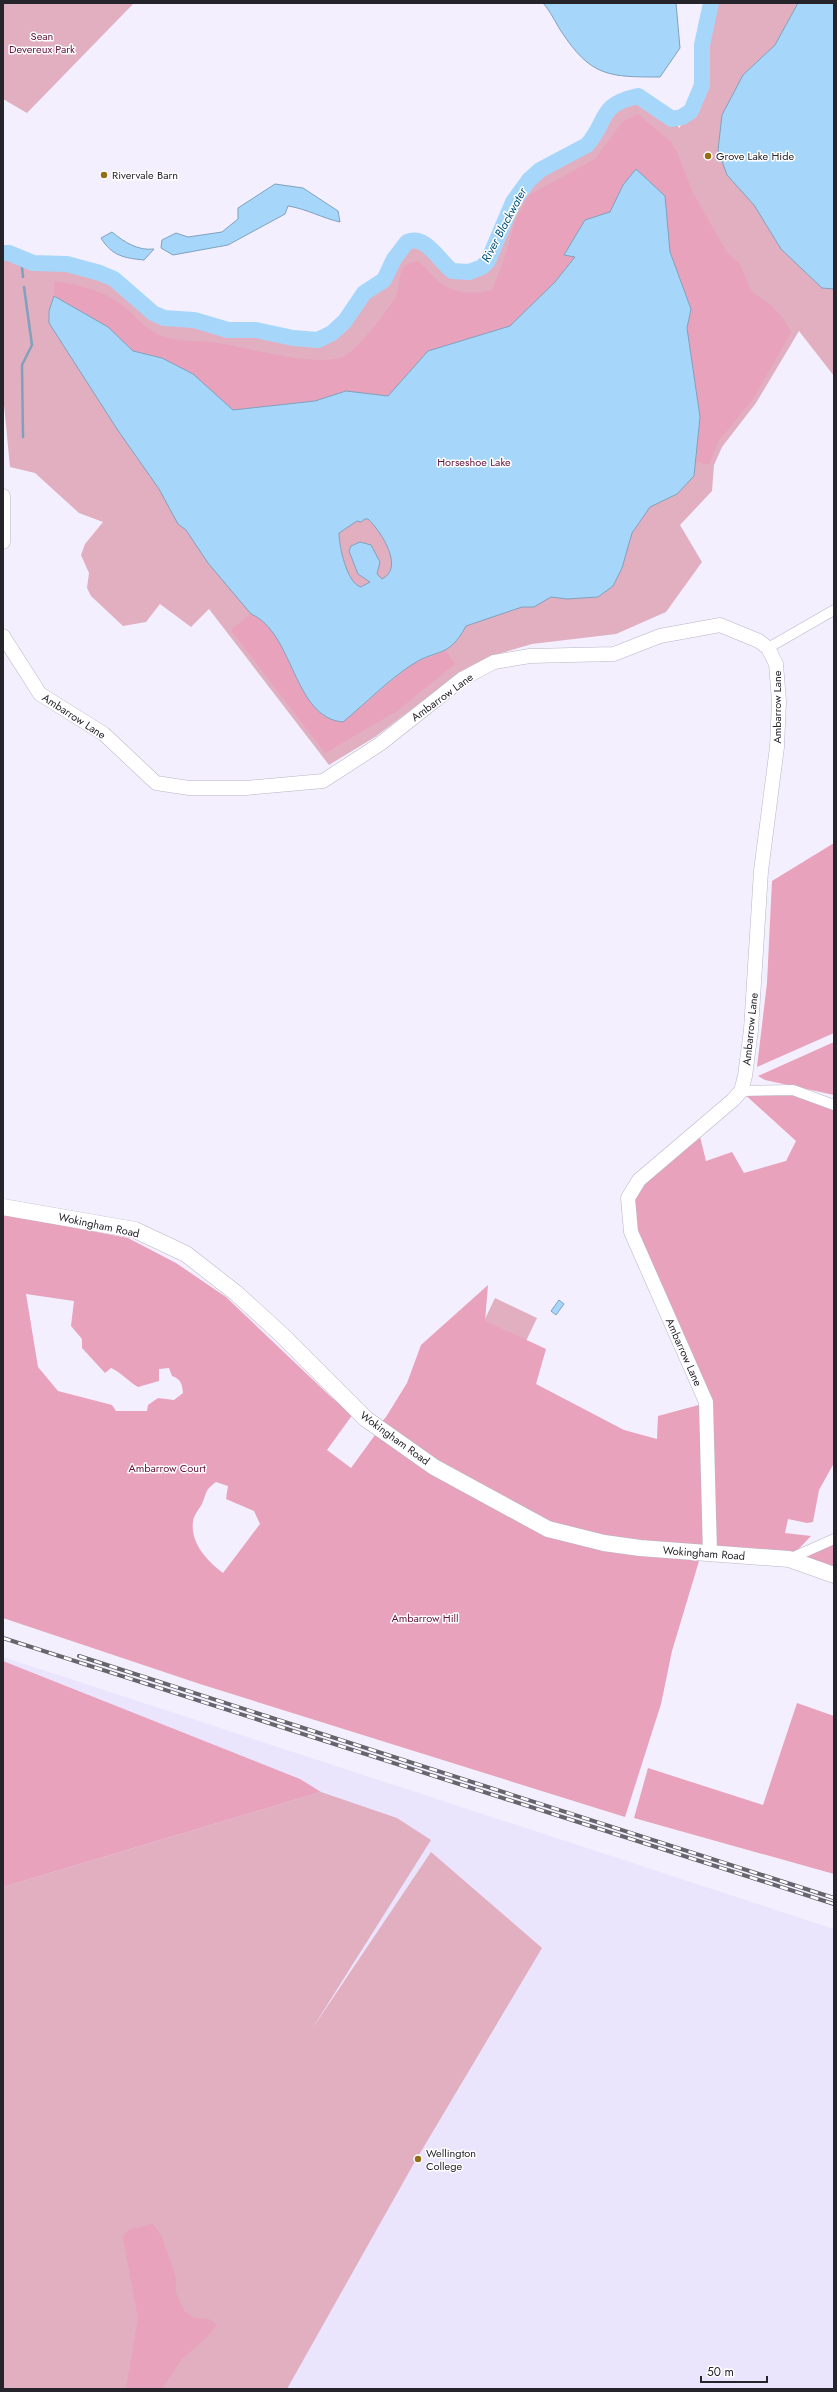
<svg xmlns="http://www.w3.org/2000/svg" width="837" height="2392" viewBox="0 0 837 2392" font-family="Jost,sans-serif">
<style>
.built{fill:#ebe4fd}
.green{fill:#e1afc0}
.forest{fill:#e8a2bb;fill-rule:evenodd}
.water{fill:#a6d7fb;stroke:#80a1bd;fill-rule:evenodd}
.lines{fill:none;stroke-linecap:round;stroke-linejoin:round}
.stream{stroke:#80a1bd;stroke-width:2.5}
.river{stroke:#a6d7fb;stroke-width:16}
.street-casing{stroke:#b9b5c6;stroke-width:11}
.secondary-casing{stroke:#b9b5c6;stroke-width:15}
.primary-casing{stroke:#b9b5c6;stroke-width:17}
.street{stroke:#fff;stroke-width:10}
.secondary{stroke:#fff;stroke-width:14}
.primary{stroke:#fff;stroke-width:16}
.rail-casing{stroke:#66646d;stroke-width:4}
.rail{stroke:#fff;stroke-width:2.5;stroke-dasharray:8;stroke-linecap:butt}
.poi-dot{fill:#946e17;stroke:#fff;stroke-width:1.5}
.labels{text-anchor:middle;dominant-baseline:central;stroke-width:3;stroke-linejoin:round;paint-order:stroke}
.park-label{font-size:11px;fill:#64123a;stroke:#fff}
.poi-label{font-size:11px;fill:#26242b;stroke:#fff;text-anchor:start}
.street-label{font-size:11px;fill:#26242b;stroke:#fff}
.water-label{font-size:12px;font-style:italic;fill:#00517a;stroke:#fff}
</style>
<rect width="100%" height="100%" fill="#f3effe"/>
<path class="built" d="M 3,1657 L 834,1929 L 834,2389 L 3,2389 Z"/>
<path class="green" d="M 3,3 L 134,3 L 27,113 L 3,99 Z
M 710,3 L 834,3 L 834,376 L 799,331 L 756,403 L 722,447 L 714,465 L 712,491 L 680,525 L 702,562 L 666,612 L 616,634 L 532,644 L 491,656 L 457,675 L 375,737 L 329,765 L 209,609 L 191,627 L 160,604 L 146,622 L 123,626 L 91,596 L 87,588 L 89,573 L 81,555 L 85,544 L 103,522 L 79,513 L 35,473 L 10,467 L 3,394 L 3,251 L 9,251 L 33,261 L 68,262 L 90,266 L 115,278 L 161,315 L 195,318 L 228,328 L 257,328 L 293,336 L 318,338 L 330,332 L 343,320 L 363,292 L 383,278 L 391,257 L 406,240 C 426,232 440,256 452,269 L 468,270 L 481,264 L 511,200 L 527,177 L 556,157 L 586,143 L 600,116 L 613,101 L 638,93 L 672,115 L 679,128 L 709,88 L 704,46 Z
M 495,1298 L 537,1318 L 526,1341 L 484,1321 Z
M 321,1792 L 397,1818 L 431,1840 L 312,2029 L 431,1852 L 542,1948 L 413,2165 L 287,2389 L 3,2389 L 3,1887 Z"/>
<path class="forest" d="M 638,114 L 671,142 L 677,152 L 693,193 L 728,254 L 739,263 L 752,292 L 770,304 L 785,321 L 791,333 L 753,399 L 718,442 L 709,465 L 695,461 L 700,417 L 687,328 L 691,309 L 670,252 L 665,196 L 623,185 L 610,212 L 585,220 L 565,254 L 575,257 L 555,282 L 510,326 L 428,351 L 388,396 L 346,391 L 315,401 L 233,410 L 193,374 L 162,358 L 133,351 L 108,327 L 54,296 L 54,281 C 79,285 102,290 122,305 C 134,314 144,328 157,334 C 177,343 196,340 217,343 C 248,347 317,369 345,356 C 355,352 393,305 397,294 C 399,286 399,277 402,270 C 404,265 412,262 417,261 C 426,266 429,273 437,280 C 452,294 472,295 492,290 L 504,260 L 515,221 L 529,195 L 595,159 L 623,121 Z
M 251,614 L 262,618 L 273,631 L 343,722 L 413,664 L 446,651 L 455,664 L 397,711 L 325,753 L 231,630 Z
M 834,843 L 834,1033 L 757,1067 L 767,983 L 772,881 Z
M 834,1042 L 834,1095 L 765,1080 L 758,1076 Z
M 793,1090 L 834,1105 L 834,1463 L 819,1490 L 813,1522 L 807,1523 L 788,1519 L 785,1533 L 811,1536 L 790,1558 L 834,1539 L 834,1575 L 789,1559 L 548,1529 L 377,1427 L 386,1417 L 407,1383 L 421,1345 L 488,1285 L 485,1321 L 546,1349 L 536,1384 L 624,1430 L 657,1439 L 658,1416 L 706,1403 L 631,1232 L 628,1198 L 698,1129 L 706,1161 L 732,1152 L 744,1173 L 786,1161 L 796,1141 L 741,1091 Z
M 3,1214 L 128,1238 L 176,1263 L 226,1297 L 331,1397 L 353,1414 L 327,1450 L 351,1468 L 375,1435 L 602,1551 L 699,1561 L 672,1651 L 661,1704 L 625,1817 L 200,1684 L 3,1618 ZM 26,1294 L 74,1301 L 71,1326 L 82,1339 L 82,1348 L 105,1373 L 111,1368 C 122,1373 128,1381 138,1387 L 159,1381 L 159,1369 L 169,1368 L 172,1376 C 181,1379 182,1384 183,1393 L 174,1400 L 158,1398 L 148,1405 L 147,1411 L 116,1411 L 112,1405 L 58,1391 L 38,1367 ZM 216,1482 L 228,1486 L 226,1499 L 254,1511 L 260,1524 L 223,1573 C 207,1561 190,1543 193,1521 C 194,1515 199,1509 202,1504 C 207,1492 205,1490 216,1482 Z
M 3,1661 L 300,1779 L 321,1792 L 3,1887 Z
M 797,1703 L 834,1716 L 834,1874 L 634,1818 L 648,1768 L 763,1805 Z
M 153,2224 L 162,2237 L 176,2277 L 176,2293 L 185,2312 L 195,2318 L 209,2319 L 217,2325 L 207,2337 L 181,2360 L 162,2389 L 126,2389 L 138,2318 L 123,2237 L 128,2230 Z"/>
<path class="water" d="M 543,3 L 676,3 L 680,48 L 660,77 C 609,77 591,77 561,31 C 555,22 551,12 543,3 Z
M 798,3 L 834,3 L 834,289 L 822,288 L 781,249 L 754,205 L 727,175 L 718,150 L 722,115 L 743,75 L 775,45 Z
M 636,169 L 665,196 L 670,252 L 691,309 L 687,328 L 700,417 L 694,476 L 677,494 L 650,507 L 632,533 L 622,568 L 613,586 L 598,597 L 567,599 L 551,597 L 534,607 L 522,607 L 466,626 C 448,659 438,648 413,664 C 388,680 366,703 343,722 C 293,718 294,632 251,614 L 208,563 L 186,530 L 178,524 L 159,489 L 117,429 L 49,323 L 49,311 L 54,296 L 108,327 L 133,351 L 162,358 L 193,374 L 233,410 L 315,401 L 346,391 L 388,396 L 428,351 L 510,326 L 555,282 L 575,257 L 564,255 L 585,220 L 610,212 L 623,185 ZM 365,519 L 368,519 C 381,531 405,568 382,579 L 377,574 L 380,562 L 371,545 L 360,542 L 351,546 L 349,551 L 358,574 L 370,582 L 361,587 C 347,584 339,546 339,533 L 357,521 L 361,522 Z
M 275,184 L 303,188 L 338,211 L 340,222 C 322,218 307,209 288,206 L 285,214 L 228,245 L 173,255 L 161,248 L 162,240 L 176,233 L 188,237 L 222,232 L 238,219 L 238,208 Z
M 112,232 C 124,242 138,251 154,249 L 144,260 C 124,258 112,256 101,238 Z
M 559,1300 L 564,1304 L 556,1315 L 551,1311 Z"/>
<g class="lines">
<path class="stream" d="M 21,258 L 23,277
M 23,437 L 22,365 L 32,345 L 24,287"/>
<path class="river" d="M 3,253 L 9,253 L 33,263 L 67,264 L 100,273 L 114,279 L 153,313 L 164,318 L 194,320 L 228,330 L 256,330 L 293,338 L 318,340 L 332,333 L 345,321 L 364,293 L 384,280 L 394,259 L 407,242 C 426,234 439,261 452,271 L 469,272 L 482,267 L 488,261 L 513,202 L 529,180 L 540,170 L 587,145 C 609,120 597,105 638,96 L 672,119 L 682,117 L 691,111 L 702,85 L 702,45 L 711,3"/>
<g class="street-casing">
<path id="street" d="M 768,648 L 834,610
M 741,1091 L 793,1090 L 834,1105
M 789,1559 L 834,1539"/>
</g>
<g class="secondary-casing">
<path id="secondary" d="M 3,496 L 3,542
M 3,636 L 40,694 L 104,734 L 156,783 L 189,788 L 246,788 L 323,781 L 380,744 L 462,679 L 494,662 L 530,656 L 614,654 L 660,636 L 720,625 L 759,641 L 768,648 L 776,664 L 779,701 L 777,747 L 761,871 L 751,1030 L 745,1076 L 741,1091 L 733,1100 L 639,1180 L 628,1198 L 631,1232 L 706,1402 L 710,1553"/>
</g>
<g class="primary-casing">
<path id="primary" d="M 3,1207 L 135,1230 L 186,1254 L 236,1293 L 282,1335 L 366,1419 L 434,1467 L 548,1529 L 604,1543 L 640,1548 L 789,1559 L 834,1575"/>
</g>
<use href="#street" class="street"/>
<use href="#secondary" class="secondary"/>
<use href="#primary" class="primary"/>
<g class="rail-casing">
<path id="rail" d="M 3,1638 L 834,1904
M 79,1656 L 834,1898"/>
</g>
<use href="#rail" class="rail"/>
</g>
<g class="poi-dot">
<circle cx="708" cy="156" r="4"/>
<circle cx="104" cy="175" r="4"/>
<circle cx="418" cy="2159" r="4"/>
</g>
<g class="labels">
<g class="park-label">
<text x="42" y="36">Sean<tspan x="42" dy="13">Devereux Park</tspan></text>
<text x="474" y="462">Horseshoe Lake</text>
<text x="167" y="1468">Ambarrow Court</text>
<text x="425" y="1618">Ambarrow Hill</text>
</g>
<g class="poi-label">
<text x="716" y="156">Grove Lake Hide</text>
<text x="112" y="175">Rivervale Barn</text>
<text x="426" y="2153">Wellington<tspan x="426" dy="13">College</tspan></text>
</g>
<g class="street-label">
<text transform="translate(442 697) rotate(-36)">Ambarrow Lane</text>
<text transform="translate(777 707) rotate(-90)">Ambarrow Lane</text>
<text transform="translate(74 716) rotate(33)">Ambarrow Lane</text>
<text transform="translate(750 1029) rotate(-84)">Ambarrow Lane</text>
<text transform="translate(99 1225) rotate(12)">Wokingham Road</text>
<text transform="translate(684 1352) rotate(66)">Ambarrow Lane</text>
<text transform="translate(395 1438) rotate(36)">Wokingham Road</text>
<text transform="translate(704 1553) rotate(4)">Wokingham Road</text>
</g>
<g class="water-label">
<text transform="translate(504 225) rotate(-62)">River Blackwater</text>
</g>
</g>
<rect width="837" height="2392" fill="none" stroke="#26242b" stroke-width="8"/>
<path d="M701 2376v6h66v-6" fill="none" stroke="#26242b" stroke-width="2"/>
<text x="707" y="2376" font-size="12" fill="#26242b" stroke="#ffffff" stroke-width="3" paint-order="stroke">50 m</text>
</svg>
